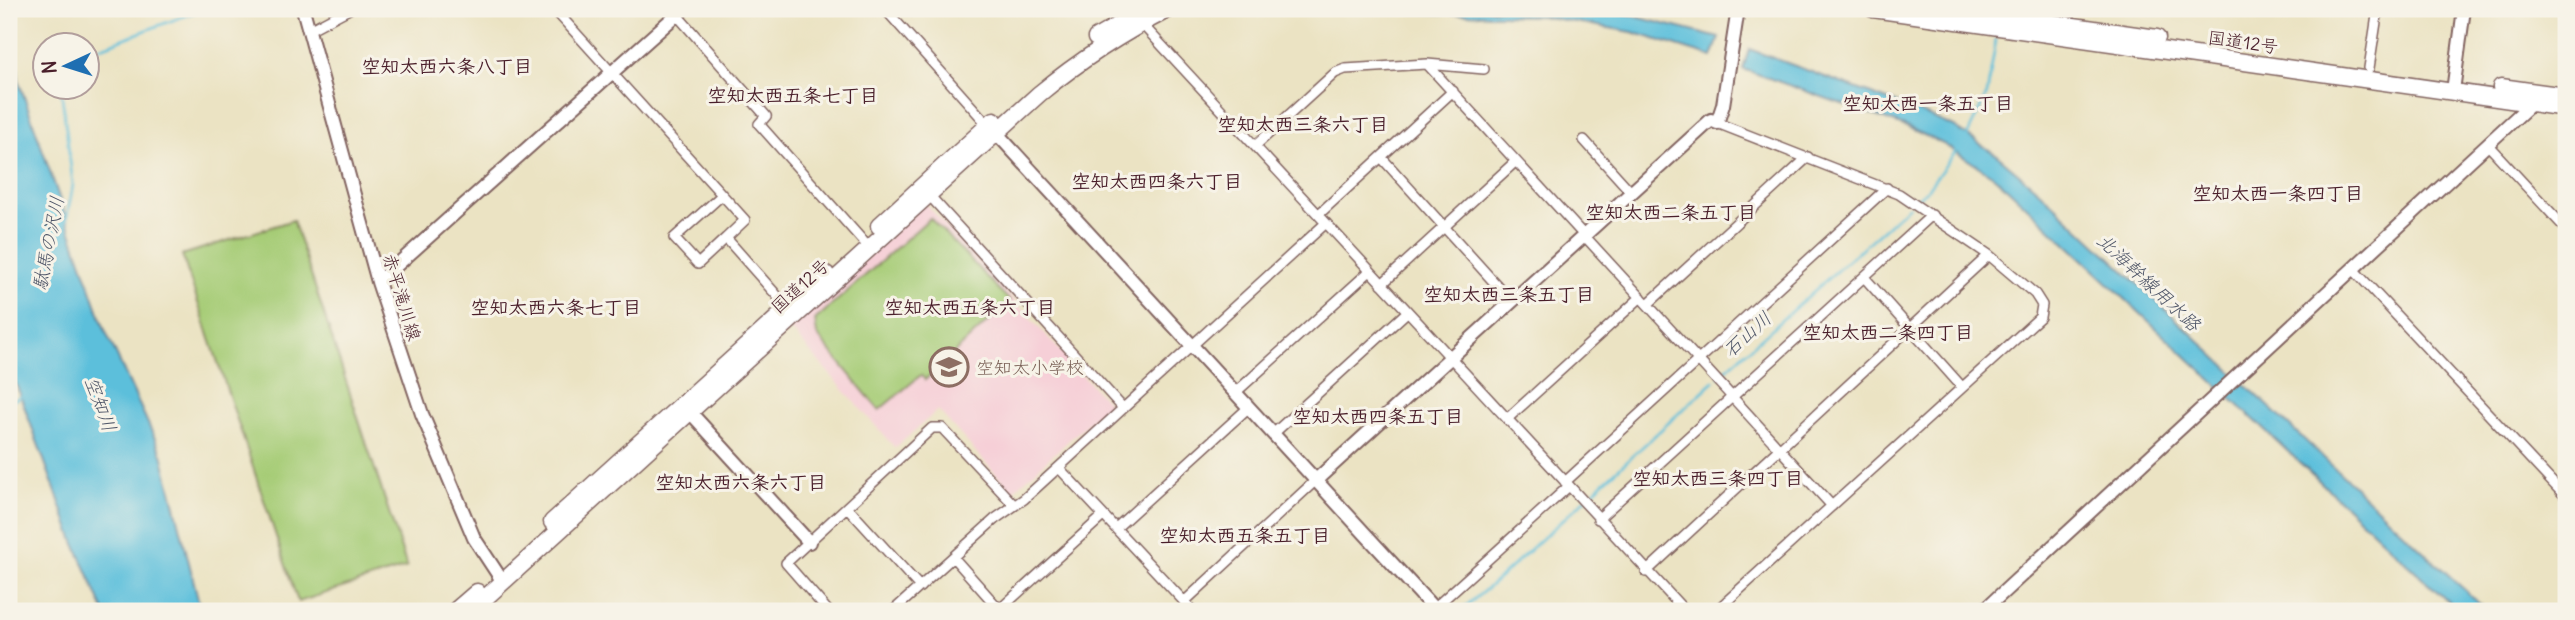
<svg xmlns="http://www.w3.org/2000/svg" width="2575" height="620" viewBox="0 0 2575 620" font-family="Delius,'Klee One',sans-serif">
<style>
.built{fill:#f6cfd7}
.green{fill:#a6cc76;stroke:#787650;stroke-width:2}
.water{fill:#5cbfdb;stroke:#536f83;stroke-width:2}
.lines{fill:none;stroke-linecap:round;stroke-linejoin:round}
.stream{stroke:#5cbfdb;stroke-width:2.5}
.street-casing{stroke:#826460;stroke-width:12}
.secondary-casing{stroke:#826460;stroke-width:16}
.highway-casing{stroke:#826460;stroke-width:19}
.street{stroke:#fff;stroke-width:9}
.secondary{stroke:#fff;stroke-width:12}
.highway{stroke:#fff;stroke-width:16}
.labels{text-anchor:middle;dominant-baseline:central;stroke-width:6;stroke-linejoin:round;paint-order:stroke}
.street-label{font-size:18px;fill:#4a1f2b;stroke:#f7f3e8}
.education-label{font-size:18px;fill:#785e54;stroke:#f7f3e8;text-anchor:start}
.neighbourhood-label{font-size:19px;font-weight:bold;fill:#4a1f2b;stroke:#f7f3e8}
.water-label{font-size:19px;font-style:italic;fill:#505769;stroke:#f7f3e8}
</style>
<rect width="100%" height="100%" fill="#f7f3e8"/>
<filter id="ink" filterUnits="userSpaceOnUse"><feTurbulence type="fractalNoise" baseFrequency=".0143" numOctaves="2"/><feDisplacementMap in="SourceGraphic" scale="14" xChannelSelector="R" yChannelSelector="G"/><feConvolveMatrix kernelMatrix="1 2 1 2 8 2 1 2 1" color-interpolation-filters="sRGB"/></filter>
<filter id="wash" filterUnits="userSpaceOnUse"><feTurbulence type="fractalNoise" baseFrequency=".00686" numOctaves="4" result="noise"/><feDisplacementMap in="SourceGraphic" scale="28" xChannelSelector="R" yChannelSelector="G"/><feGaussianBlur stdDeviation="1.57" result="paint"/><feColorMatrix in="noise" values="0 0 0 0 0 0 0 0 0 0 0 0 0 0 0 0 0 1.4 0 .05"/><feComposite in="paint" operator="in"/></filter>
<g filter="url(#wash)">
<rect width="100%" height="100%" fill="#ebe3c3"/>
<path class="built" d="M 925,203 L 1109,404 L 1012,492 L 938,410 L 895,448 L 790,329 Z"/>
<path class="green" d="M 930,218 L 1010,301 L 925,380 L 921,375 L 879,410 L 817,335 L 815,320 Z
M 293,220 L 407,567 L 298,602 L 182,255 Z"/>
<path class="water" d="M 9,9 L 19,82 L 105,330 L 162,454 L 201,611 L 104,611 L 75,544 L 9,365 Z
M 1266,9 L 1605,9 L 1719,38 L 1712,57 L 1632,32 L 1541,16 Z
M 1749,49 L 1917,111 L 1954,127 L 1994,153 L 2038,190 L 2487,611 L 2458,611 L 1995,177 L 1943,144 L 1907,127 L 1743,69 Z"/>
<g class="lines">
<path class="stream" d="M 88,52 L 203,9
M 61,88 L 73,185 L 66,222
M 1967,136 L 1987,94 L 1996,40
M 1914,201 L 1925,192 L 1957,150
M 1719,376 L 1909,206
M 9,402 L 22,396
M 1460,611 L 1496,581 L 1714,381"/>
</g>
</g>
<g filter="url(#ink)">
<g class="lines">
<g class="street-casing">
<path id="street" d="M 554,9 L 745,220 L 726,238 L 788,308
M 885,9 L 988,125
M 677,15 L 766,116 L 759,124 L 863,241
M 562,18 L 572,9
M 1141,23 L 1685,611
M 309,30 L 349,9
M 1427,64 L 1832,506
M 2369,68 L 2378,9
M 1584,140 L 1631,192
M 2488,145 L 2566,229
M 1255,146 L 1335,73 L 1345,69 L 1427,64 L 1484,69
M 1381,157 L 1512,302
M 722,195 L 674,238 L 698,264 L 726,238
M 929,195 L 1123,408
M 1319,214 L 1453,91
M 2353,269 L 2566,497
M 1864,277 L 1962,387
M 1382,284 L 1516,161
M 1648,304 L 1808,157
M 1235,393 L 1370,271
M 1507,419 L 1641,297
M 1273,434 L 1407,312
M 1059,468 L 1193,611
M 1565,482 L 1887,188
M 847,507 L 920,587
M 1598,519 L 1932,215
M 1116,528 L 1248,408
M 953,557 L 1000,610
M 1646,572 L 1989,255
M 1184,602 L 1315,481
M 828,611 L 786,563 L 932,428 L 942,428 L 1014,505
M 893,611 L 995,519 L 1024,499 L 1326,223
M 998,611 L 1103,516
M 1431,611 L 1569,486
M 1716,611 L 2040,317 L 2042,305 L 2035,294 L 1989,255 L 1899,194 L 1717,123"/>
</g>
<g class="secondary-casing">
<path id="secondary" d="M 303,9 L 378,282 L 422,414 L 474,538 L 503,582
M 2453,91 L 2464,9
M 991,127 L 1436,611
M 378,282 L 683,9
M 690,412 L 809,542
M 1315,481 L 1711,120 L 1717,123 L 1723,105 L 1738,9
M 1983,611 L 2532,103"/>
</g>
<g class="highway-casing">
<path id="highway" d="M 1873,9 L 2566,108
M 1955,9 L 2157,38
M 1096,38 L 1146,9
M 2501,87 L 2566,96
M 879,226 L 994,120
M 552,522 L 826,274
M 455,611 L 477,592
M 471,611 L 1039,94 C 1079,61 1122,33 1169,9"/>
</g>
<use href="#street" class="street"/>
<use href="#secondary" class="secondary"/>
<use href="#highway" class="highway"/>
</g>
</g>
<defs>
<g id="school-ring" transform="scale(2.0125)"><circle r="9.5" fill="#f7f3e8" stroke="#8d6e63" stroke-width="1.5"/><path d="M0-5L7-2L0 1L-7-2ZM-4 1L0 2.5L4 1V4Q0 6-4 4Z" fill="#8d6e63"/></g>
</defs>
<g fill-rule="evenodd">
<use href="#school-ring" x="949" y="367"/>
</g>
<g class="labels">
<g class="street-label">
<text transform="translate(2243 42) rotate(8)">国道12号</text>
<text transform="translate(800 286) rotate(-42)">国道12号</text>
<text transform="translate(402 297) rotate(73)">赤平滝川線</text>
</g>
<g class="education-label">
<text x="976" y="367">空知太小学校</text>
</g>
<g class="neighbourhood-label">
<text x="447" y="66">空知太西六条八丁目</text>
<text x="793" y="95">空知太西五条七丁目</text>
<text x="1928" y="103">空知太西一条五丁目</text>
<text x="1303" y="124">空知太西三条六丁目</text>
<text x="1157" y="181">空知太西四条六丁目</text>
<text x="2278" y="193">空知太西一条四丁目</text>
<text x="1671" y="212">空知太西二条五丁目</text>
<text x="1509" y="294">空知太西三条五丁目</text>
<text x="556" y="307">空知太西六条七丁目</text>
<text x="970" y="307">空知太西五条六丁目</text>
<text x="1888" y="332">空知太西二条四丁目</text>
<text x="1378" y="416">空知太西四条五丁目</text>
<text x="1718" y="478">空知太西三条四丁目</text>
<text x="741" y="482">空知太西六条六丁目</text>
<text x="1245" y="535">空知太西五条五丁目</text>
</g>
<g class="water-label">
<text transform="translate(48 243) rotate(-79)">駄馬の沢川</text>
<text transform="translate(2149 282) rotate(43)">北海幹線用水路</text>
<text transform="translate(1747 334) rotate(-42)">石山川</text>
<text transform="translate(101 404) rotate(70)">空知川</text>
</g>
</g>
<rect width="2575" height="620" fill="none" stroke="#f7f3e8" stroke-width="35"/>
<g transform="translate(66 66) rotate(266)"><circle r="33" fill="#f7f3e8" stroke="#b29e9c" stroke-width="2"/>
<path d="M0-5L12 26L0 18L-12 26Z" fill="#1f6fb2"/>
<text y="-10" font-size="19" font-weight="bold" text-anchor="middle" fill="#4a1f2b">N</text>
</g>
</svg>
